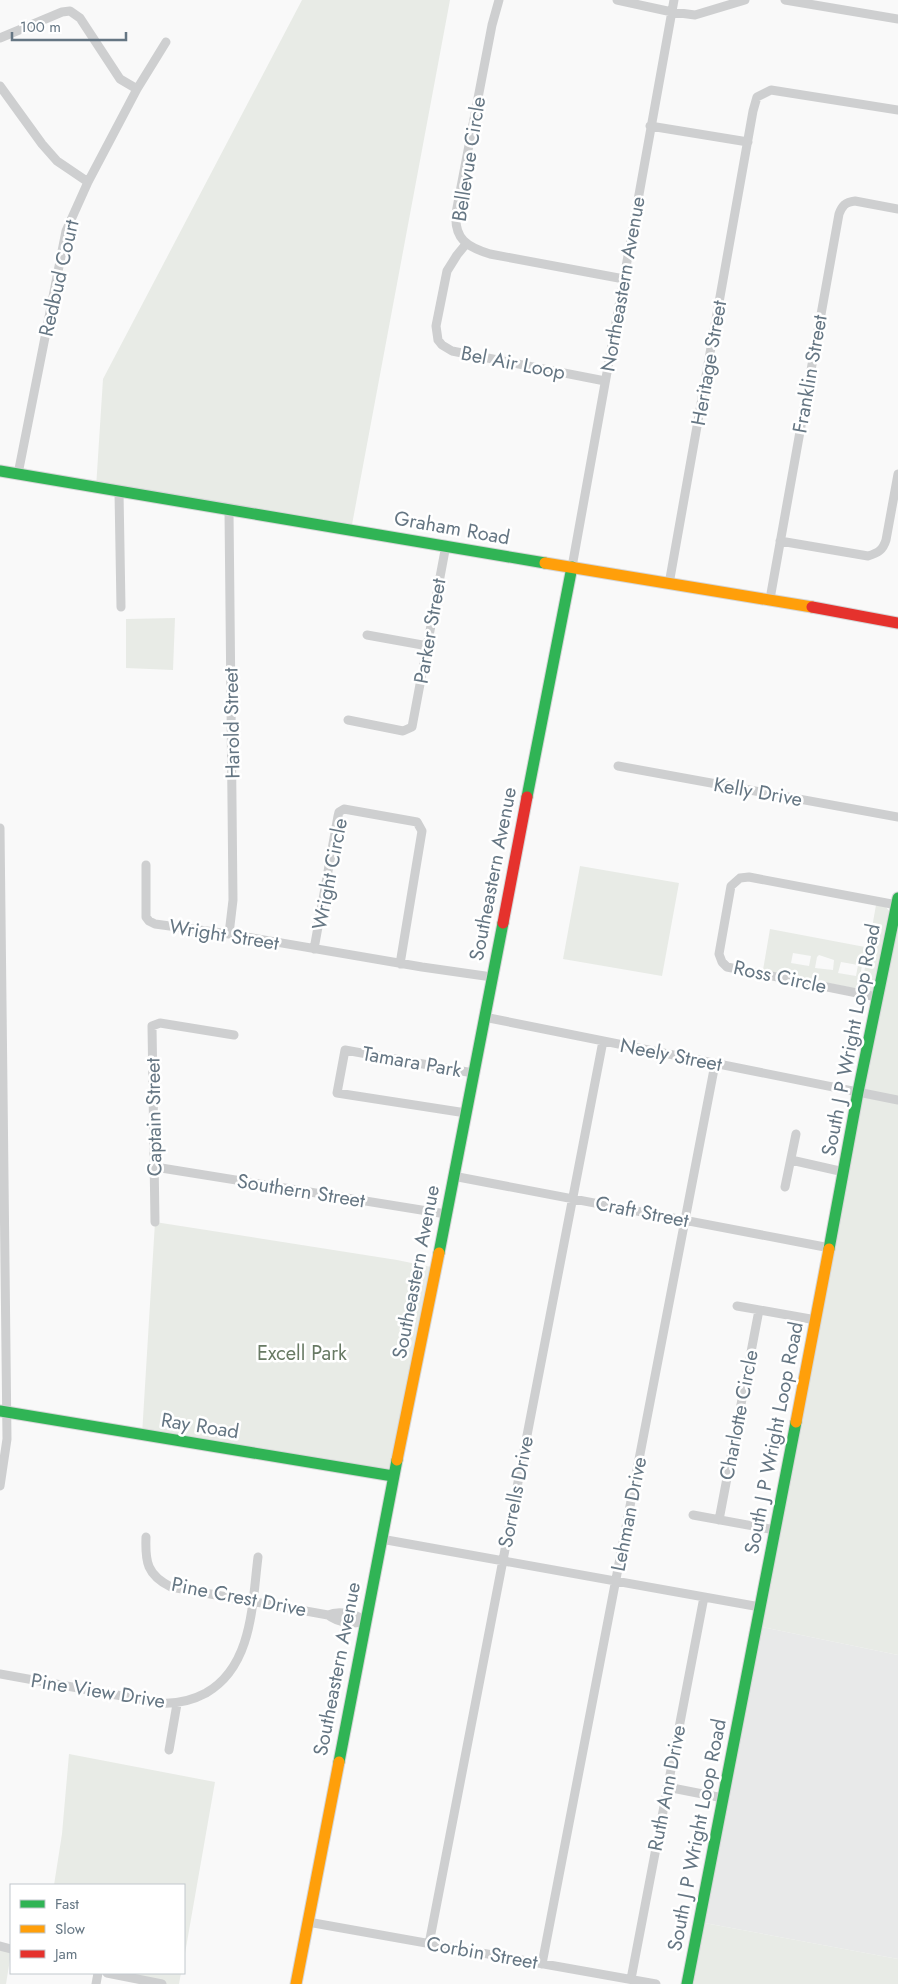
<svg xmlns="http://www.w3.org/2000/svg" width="898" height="1984" viewBox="0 0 898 1984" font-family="Jost,sans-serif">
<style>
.built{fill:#e8e9e9}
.green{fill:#e8ebe6;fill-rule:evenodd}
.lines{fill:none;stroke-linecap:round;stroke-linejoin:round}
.fast-casing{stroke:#d5d6d7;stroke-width:13}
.slow-casing{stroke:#d5d6d7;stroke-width:13}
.jam-casing{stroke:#d5d6d7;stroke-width:13}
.street{stroke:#cecfd0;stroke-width:9}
.fast{stroke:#30b455;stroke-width:11}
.slow{stroke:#ff9f0a;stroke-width:11}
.jam{stroke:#e5322d;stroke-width:11}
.labels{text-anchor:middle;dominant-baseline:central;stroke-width:5;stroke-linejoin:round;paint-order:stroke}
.street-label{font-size:20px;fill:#657683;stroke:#fff}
.park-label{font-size:20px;fill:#687a64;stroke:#fff}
</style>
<rect width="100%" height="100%" fill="#f9f9f9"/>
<path class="built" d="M 757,1626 L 898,1655 L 898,1959 L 699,1922 Z"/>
<path class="green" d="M 302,0 L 450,0 L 351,530 L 96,488 L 103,379 Z
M 175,618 L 173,670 L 126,668 L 126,619 Z
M 580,866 L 679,883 L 662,976 L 563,959 Z
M 898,898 L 898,1655 L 757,1626 Z
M 876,905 L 886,907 L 889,911 L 873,990 L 871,992 L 861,990 Z
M 770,929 L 865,947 L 858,989 L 763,970 ZM 793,953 L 811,956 L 809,966 L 791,963 ZM 819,955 L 834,960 L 833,970 L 815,968 L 817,957 ZM 841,962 L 858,965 L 856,976 L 838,973 Z
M 155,1222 L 397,1260 L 436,1268 L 393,1476 L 142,1435 Z
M 69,1754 L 215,1782 L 184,1959 L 184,1885 L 54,1885 L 62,1834 Z
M 699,1922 L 898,1959 L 898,1984 L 687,1984 Z
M 0,1947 L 11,1953 L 6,1984 L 0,1984 Z
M 109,1973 L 181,1973 L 179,1984 L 162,1984 Z"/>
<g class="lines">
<g class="fast-casing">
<path id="fast" d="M 0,471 L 545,563
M 527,797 L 572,567
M 829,1249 L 858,1092 L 898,898
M 439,1253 L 503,923
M 0,1411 L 393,1476
M 339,1762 L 397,1460
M 687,1984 L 796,1422"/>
</g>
<g class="slow-casing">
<path id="slow" d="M 545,563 L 812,607
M 796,1422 L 829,1249
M 397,1460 L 439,1253
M 296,1984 L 339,1762"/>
</g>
<g class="jam-casing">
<path id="jam" d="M 812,607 L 898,623
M 503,923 L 527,797"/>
</g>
<path class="street" d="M 499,0 L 492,25 L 456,213 C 454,239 467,247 490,254 L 624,279
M 617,0 L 672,12 L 695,15 L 745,0
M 785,0 L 898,19
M 0,38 L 62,12 L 70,11 L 80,18 L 120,79 L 137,89
M 0,86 L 42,144 L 57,161 L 88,182
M 650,126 L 748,142
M 466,244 L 457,255 L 447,271 L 436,326 L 438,340 L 442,345 L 452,351 L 605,381
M 18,474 L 66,231 L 88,182 L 137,89 L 166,42
M 119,492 L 121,607
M 229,511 L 233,900 L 229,934
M 780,541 L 868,556 C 878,553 883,550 886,540 L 898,474
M 572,567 L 674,0
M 669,584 L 753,111 L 757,97 L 771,90 L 898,110
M 770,599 L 839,214 C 842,206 845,202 855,201 L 898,209
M 367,635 L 428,646
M 348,720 L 403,731 L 412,727 L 446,545
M 618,766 L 898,817
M 0,828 L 7,1439 L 0,1486
M 146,865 L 146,917 L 149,921 L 155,924 L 229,934 L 422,967 L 492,977
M 314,949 L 338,816 L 339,812 L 344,809 L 417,822 L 422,831 L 400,964
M 877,997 L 727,967 L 722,962 L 719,954 L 731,886 L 740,878 L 749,877 L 897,905
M 484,1017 L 898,1100
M 466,1113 L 337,1093 L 345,1050 L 473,1073
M 791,1160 L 844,1172
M 155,1167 L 446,1214
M 453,1176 L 830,1248
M 785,1187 L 796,1134
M 155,1222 L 152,1026 L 160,1023 L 234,1035
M 737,1306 L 816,1320
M 693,1515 L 775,1530
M 719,1520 L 759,1310
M 146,1537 C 145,1562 147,1575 171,1587 L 328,1615 C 339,1610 355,1614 365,1620
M 381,1539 L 760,1607
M 328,1615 C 337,1622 355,1626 365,1620
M 0,1674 L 161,1703 C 178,1704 191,1701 206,1693 C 253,1666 252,1604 258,1557
M 169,1750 L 177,1704
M 667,1787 L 723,1798
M 308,1922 L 656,1984
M 429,1944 L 603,1041
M 0,1946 L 11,1949
M 542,1964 L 715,1064
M 107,1973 L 162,1984
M 631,1979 L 704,1597
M 96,1984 L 98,1973"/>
<use href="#fast" class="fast"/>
<use href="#slow" class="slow"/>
<use href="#jam" class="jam"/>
</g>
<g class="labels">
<g class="street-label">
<text transform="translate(469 159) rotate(-81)">Bellevue Circle</text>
<text transform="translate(59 278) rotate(-77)">Redbud Court</text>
<text transform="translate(623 284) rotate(-80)">Northeastern Avenue</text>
<text transform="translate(513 363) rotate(11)">Bel Air Loop</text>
<text transform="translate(709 363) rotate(-80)">Heritage Street</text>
<text transform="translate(810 374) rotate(-80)">Franklin Street</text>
<text transform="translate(452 528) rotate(10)">Graham Road</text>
<text transform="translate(430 631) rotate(-80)">Parker Street</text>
<text transform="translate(232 723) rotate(-91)">Harold Street</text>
<text transform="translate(758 792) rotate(10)">Kelly Drive</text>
<text transform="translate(330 874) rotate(-79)">Wright Circle</text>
<text transform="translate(493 874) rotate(-79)">Southeastern Avenue</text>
<text transform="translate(224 935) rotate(9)">Wright Street</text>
<text transform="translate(780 977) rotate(12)">Ross Circle</text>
<text transform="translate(851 1040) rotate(-79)">South J P Wright Loop Road</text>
<text transform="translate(671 1055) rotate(11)">Neely Street</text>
<text transform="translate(412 1062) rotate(10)">Tamara Park</text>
<text transform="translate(154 1117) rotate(-91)">Captain Street</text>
<text transform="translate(301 1191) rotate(9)">Southern Street</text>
<text transform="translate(642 1212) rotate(11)">Craft Street</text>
<text transform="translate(416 1272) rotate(-79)">Southeastern Avenue</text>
<text transform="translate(739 1415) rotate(-79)">Charlotte Circle</text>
<text transform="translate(200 1426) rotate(9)">Ray Road</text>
<text transform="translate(774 1438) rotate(-79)">South J P Wright Loop Road</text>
<text transform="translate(516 1492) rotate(-79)">Sorrells Drive</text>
<text transform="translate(629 1514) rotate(-79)">Lehman Drive</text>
<text transform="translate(239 1597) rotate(11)">Pine Crest Drive</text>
<text transform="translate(337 1669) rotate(-79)">Southeastern Avenue</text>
<text transform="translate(98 1691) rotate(9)">Pine View Drive</text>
<text transform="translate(667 1788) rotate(-79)">Ruth Ann Drive</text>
<text transform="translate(697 1835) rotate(-79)">South J P Wright Loop Road</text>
<text transform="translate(482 1953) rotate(10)">Corbin Street</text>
</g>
<g class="park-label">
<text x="302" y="1353">Excell Park</text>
</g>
</g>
<rect x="10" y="1884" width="175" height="90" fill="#ffffff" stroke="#c1c8cd"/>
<rect x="20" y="1900" width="25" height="8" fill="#30b455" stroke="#c1c8cd"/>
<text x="55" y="1909" font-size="15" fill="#657683">Fast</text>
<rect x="20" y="1925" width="25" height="8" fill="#ff9f0a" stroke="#c1c8cd"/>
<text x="55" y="1934" font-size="15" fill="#657683">Slow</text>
<rect x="20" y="1950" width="25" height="8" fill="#e5322d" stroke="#c1c8cd"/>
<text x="55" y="1959" font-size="15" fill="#657683">Jam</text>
<path d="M12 32v8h114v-8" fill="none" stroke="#657683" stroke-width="2.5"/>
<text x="20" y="32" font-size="15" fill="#657683" stroke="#ffffff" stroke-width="4" paint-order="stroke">100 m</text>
</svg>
